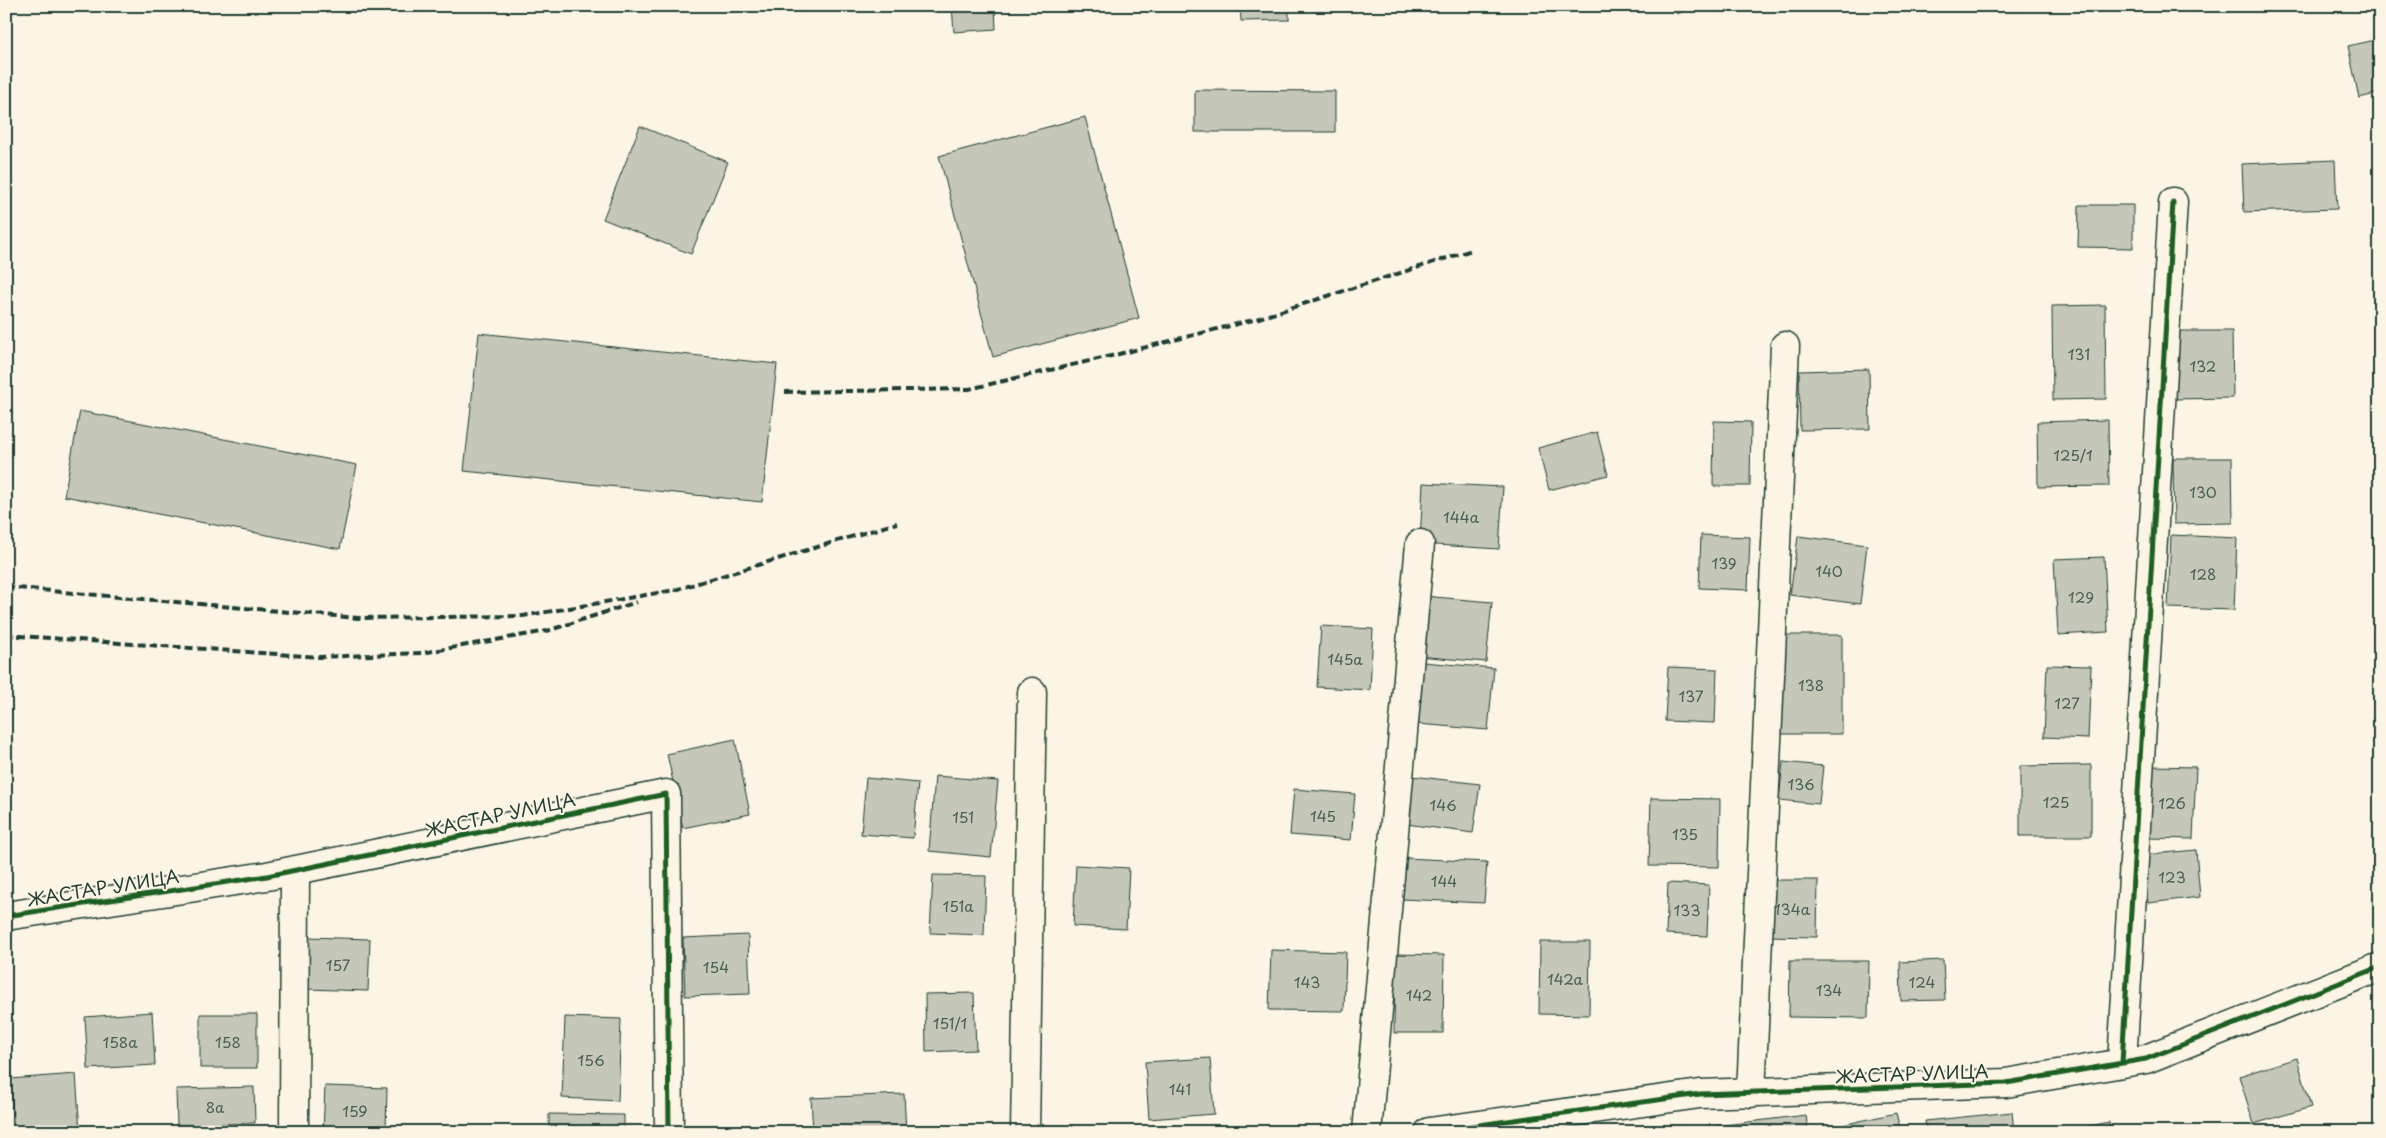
<svg xmlns="http://www.w3.org/2000/svg" width="2386" height="1138" viewBox="0 0 2386 1138" font-family="'Playpen Sans',sans-serif">
<style>
.building{fill:#c5c7b9;stroke:#1f3d34}
.lines{fill:none;stroke-linecap:round;stroke-linejoin:round}
.minor-casing{stroke:#1f3d34;stroke-width:31}
.minor{stroke:#fcf5e5;stroke-width:28}
.rail{stroke:#1f3d34;stroke-width:4;stroke-dasharray:8 4;stroke-linecap:butt}
.cycleway-casing{stroke:#fcf5e5;stroke-width:8}
.cycleway{stroke:#1b5e20;stroke-width:5}
.labels{text-anchor:middle;dominant-baseline:central;stroke-width:4;stroke-linejoin:round;paint-order:stroke}
.number-label{font-size:15px;fill:#486055}
.street-label{font-size:18px;fill:#1f3d34;stroke:#fcf5e5}
</style>
<rect width="100%" height="100%" fill="#fcf5e5"/>
<filter id="ink" filterUnits="userSpaceOnUse"><feTurbulence type="fractalNoise" baseFrequency=".02" numOctaves="2"/><feDisplacementMap in="SourceGraphic" scale="10" xChannelSelector="R" yChannelSelector="G"/><feConvolveMatrix kernelMatrix="1 2 1 2 8 2 1 2 1" color-interpolation-filters="sRGB"/></filter>
<g filter="url(#ink)">
<path class="building" d="M 952,6 L 995,6 L 996,29 L 954,32 Z
M 1240,6 L 1289,6 L 1289,20 L 1241,21 Z
M 1674,6 L 1697,6 L 1677,14 Z
M 2380,39 L 2380,93 L 2359,98 L 2348,46 Z
M 1195,90 L 1335,91 L 1335,132 L 1195,132 Z
M 1085,117 L 1139,318 L 993,357 L 939,156 Z
M 640,126 L 728,162 L 691,254 L 603,219 Z
M 2335,160 L 2337,209 L 2244,212 L 2242,164 Z
M 2079,205 L 2133,205 L 2133,248 L 2078,247 Z
M 2105,305 L 2106,399 L 2053,400 L 2052,306 Z
M 2174,331 L 2232,331 L 2233,398 L 2174,399 Z
M 479,333 L 777,364 L 762,502 L 464,471 Z
M 1869,369 L 1870,429 L 1800,430 L 1799,371 Z
M 80,411 L 357,465 L 340,549 L 64,496 Z
M 2108,420 L 2109,486 L 2038,487 L 2037,422 Z
M 1714,421 L 1751,422 L 1750,486 L 1713,486 Z
M 1597,432 L 1608,475 L 1549,490 L 1538,448 Z
M 2173,458 L 2232,458 L 2233,523 L 2174,524 Z
M 1423,483 L 1503,487 L 1499,549 L 1420,544 Z
M 1701,535 L 1750,537 L 1748,590 L 1699,588 Z
M 2171,535 L 2237,538 L 2234,610 L 2168,608 Z
M 1798,536 L 1867,545 L 1860,604 L 1790,595 Z
M 2104,557 L 2108,632 L 2058,635 L 2054,559 Z
M 1423,596 L 1492,602 L 1486,662 L 1418,656 Z
M 1321,626 L 1373,629 L 1370,690 L 1317,687 Z
M 1780,635 L 1842,635 L 1842,734 L 1780,734 Z
M 1423,662 L 1494,668 L 1488,730 L 1418,724 Z
M 2047,665 L 2091,666 L 2088,739 L 2044,737 Z
M 1668,667 L 1717,669 L 1715,723 L 1665,721 Z
M 735,739 L 750,814 L 683,828 L 667,754 Z
M 1783,762 L 1823,766 L 1819,804 L 1779,800 Z
M 2091,765 L 2091,836 L 2020,836 L 2020,766 Z
M 2152,766 L 2196,767 L 2193,839 L 2149,838 Z
M 935,776 L 998,781 L 991,857 L 929,851 Z
M 1412,776 L 1480,784 L 1473,833 L 1406,824 Z
M 866,778 L 918,783 L 913,838 L 861,834 Z
M 1294,789 L 1355,794 L 1351,840 L 1290,835 Z
M 1651,798 L 1720,799 L 1719,867 L 1649,866 Z
M 2196,850 L 2200,897 L 2148,903 L 2143,855 Z
M 1405,858 L 1487,862 L 1484,903 L 1402,899 Z
M 1076,865 L 1129,868 L 1126,929 L 1073,926 Z
M 933,875 L 986,876 L 984,935 L 930,933 Z
M 1767,880 L 1818,880 L 1817,937 L 1767,936 Z
M 1668,883 L 1709,885 L 1707,936 L 1666,934 Z
M 748,935 L 750,994 L 685,996 L 683,938 Z
M 308,937 L 370,939 L 368,991 L 306,989 Z
M 1540,942 L 1590,942 L 1589,1015 L 1539,1014 Z
M 1271,950 L 1346,952 L 1344,1011 L 1269,1010 Z
M 1395,954 L 1444,955 L 1443,1033 L 1394,1033 Z
M 1943,960 L 1945,1000 L 1901,1001 L 1900,962 Z
M 1790,961 L 1869,961 L 1868,1018 L 1789,1017 Z
M 974,993 L 976,1050 L 926,1052 L 925,994 Z
M 152,1012 L 155,1065 L 88,1069 L 85,1017 Z
M 200,1014 L 257,1014 L 257,1068 L 200,1068 Z
M 565,1017 L 621,1019 L 618,1101 L 562,1098 Z
M 1210,1058 L 1214,1114 L 1149,1119 L 1145,1062 Z
M 2297,1058 L 2311,1107 L 2254,1124 L 2239,1076 Z
M 76,1074 L 80,1132 L 14,1132 L 10,1079 Z
M 325,1086 L 387,1088 L 386,1132 L 323,1132 Z
M 254,1087 L 255,1123 L 177,1125 L 176,1089 Z
M 904,1094 L 906,1132 L 813,1132 L 811,1098 Z
M 2012,1112 L 2014,1132 L 1926,1132 L 1925,1121 Z
M 1896,1113 L 1901,1132 L 1844,1132 L 1842,1125 Z
M 549,1114 L 624,1115 L 624,1132 L 549,1132 Z
M 1806,1115 L 1808,1132 L 1717,1132 L 1716,1126 Z
M 2109,1122 L 2111,1132 L 2067,1132 L 2067,1131 Z"/>
<g class="lines">
<g class="minor-casing">
<path id="minor" d="M 6,916 L 267,876 L 666,794 L 669,1132
M 2122,1063 L 2173,202
M 1751,1093 L 1785,346
M 294,1132 L 295,870
M 1025,1132 L 1032,692
M 1367,1132 L 1420,544
M 1429,1132 L 1700,1094 L 2006,1083 L 2146,1059 L 2380,967"/>
</g>
<use href="#minor" class="minor"/>
<path class="rail" d="M 785,392 L 969,389 L 1115,355 L 1253,320 L 1472,250
M 6,587 L 358,618 L 523,616 L 675,590 L 897,523
M 6,635 L 319,657 L 422,653 L 547,631 L 637,602"/>
<g class="cycleway-casing">
<path id="cycleway" d="M 6,916 L 267,876 L 666,794 L 669,1132
M 2122,1063 L 2173,202
M 1429,1132 L 1700,1094 L 2006,1083 L 2146,1059 L 2380,967"/>
</g>
<use href="#cycleway" class="cycleway"/>
</g>
</g>
<g class="labels">
<g class="number-label">
<text x="2079" y="353">131</text>
<text x="2203" y="365">132</text>
<text x="2073" y="454">125/1</text>
<text x="2203" y="491">130</text>
<text x="1461" y="516">144а</text>
<text x="1724" y="562">139</text>
<text x="1829" y="570">140</text>
<text x="2203" y="573">128</text>
<text x="2081" y="596">129</text>
<text x="1345" y="658">145а</text>
<text x="1811" y="684">138</text>
<text x="1691" y="695">137</text>
<text x="2067" y="702">127</text>
<text x="1801" y="783">136</text>
<text x="2056" y="801">125</text>
<text x="2172" y="802">126</text>
<text x="1443" y="804">146</text>
<text x="1323" y="815">145</text>
<text x="963" y="816">151</text>
<text x="1685" y="833">135</text>
<text x="2172" y="876">123</text>
<text x="1444" y="880">144</text>
<text x="958" y="905">151а</text>
<text x="1792" y="908">134а</text>
<text x="1687" y="909">133</text>
<text x="338" y="964">157</text>
<text x="716" y="966">154</text>
<text x="1565" y="978">142а</text>
<text x="1307" y="981">143</text>
<text x="1922" y="981">124</text>
<text x="1829" y="989">134</text>
<text x="1419" y="994">142</text>
<text x="950" y="1022">151/1</text>
<text x="120" y="1041">158а</text>
<text x="228" y="1041">158</text>
<text x="591" y="1059">156</text>
<text x="1180" y="1088">141</text>
<text x="215" y="1106">8а</text>
<text x="355" y="1110">159</text>
</g>
<g class="street-label">
<text transform="translate(500 814) rotate(-12)">ЖАСТАР УЛИЦА</text>
<text transform="translate(103 887) rotate(-9)">ЖАСТАР УЛИЦА</text>
<text transform="translate(1912 1073) rotate(-2)">ЖАСТАР УЛИЦА</text>
</g>
</g>
<rect width="2386" height="1138" fill="none" stroke="#fcf5e5" stroke-width="25"/>
<rect x="12" y="12" width="2361" height="1113" fill="none" stroke="#1f3d34" stroke-width="2" filter="url(#ink)"/>
</svg>
